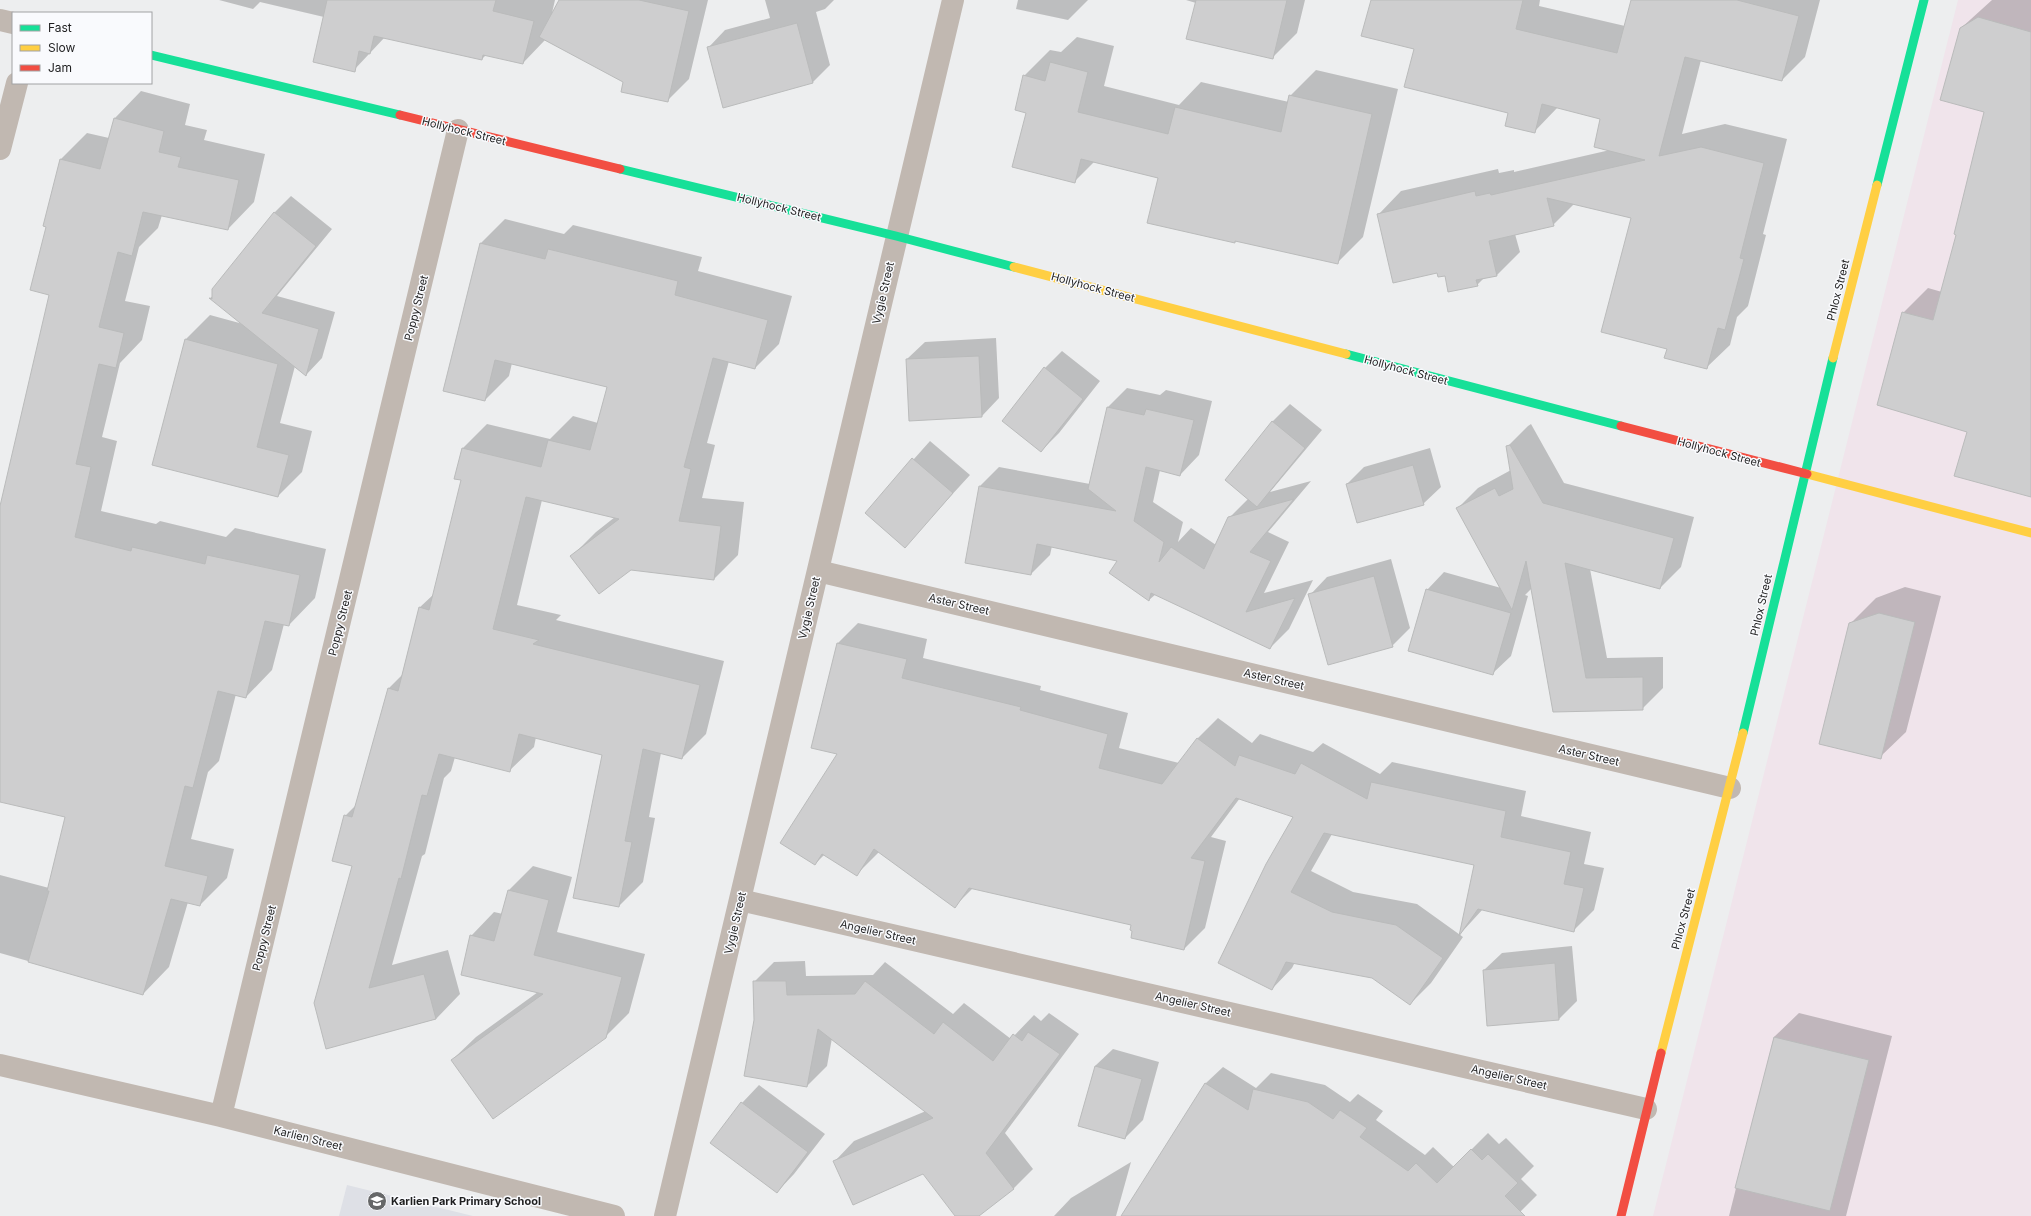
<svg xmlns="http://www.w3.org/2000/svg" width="2031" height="1216" viewBox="0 0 2031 1216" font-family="Inter,sans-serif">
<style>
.commercial{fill:#f0e4eb}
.built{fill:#dee0e6}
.shadow{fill:#0003}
.building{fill:#cececf;stroke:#babbbb}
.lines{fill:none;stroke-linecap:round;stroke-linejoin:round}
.street{stroke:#c1b8b1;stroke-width:22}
.fast{stroke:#16e098;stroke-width:9}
.slow{stroke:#ffcf43;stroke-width:9}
.jam{stroke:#f24e42;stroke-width:9}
.labels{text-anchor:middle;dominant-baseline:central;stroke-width:3;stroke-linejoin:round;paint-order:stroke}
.street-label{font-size:11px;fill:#1e1e1f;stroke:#f9fafd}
.poi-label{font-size:11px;font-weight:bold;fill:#1e1e1f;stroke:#f9fafd;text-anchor:start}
</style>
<rect width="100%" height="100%" fill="#edeeef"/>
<path class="commercial" d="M 1958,0 L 2031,0 L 2031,1216 L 1653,1216 Z"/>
<path class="built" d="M 347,1185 L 473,1216 L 339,1216 Z"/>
<path class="shadow" d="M 219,0 L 555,0 L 552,13 L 560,0 L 708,0 L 689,79 L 667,101 L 624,81 L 545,40 L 523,63 L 486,55 L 482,59 L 385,37 L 354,70 L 324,17 L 260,2 L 253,9 Z
M 765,0 L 834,0 L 825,9 L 816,12 L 830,65 L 812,83 L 708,48 L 725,30 L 770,18 Z
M 1018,0 L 1088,0 L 1068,20 L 1016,9 Z
M 1186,0 L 1305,0 L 1297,33 L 1273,57 L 1196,3 Z
M 1372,0 L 1540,0 L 1539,6 L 1625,26 L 1632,0 L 1820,0 L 1805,57 L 1782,80 L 1701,60 L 1682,134 L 1725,124 L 1787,139 L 1763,234 L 1766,235 L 1748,306 L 1737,317 L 1730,345 L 1706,368 L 1668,348 L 1632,218 L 1575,203 L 1553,225 L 1515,234 L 1520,252 L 1496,276 L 1484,278 L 1477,285 L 1438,272 L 1378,215 L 1401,191 L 1498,169 L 1499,173 L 1514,170 L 1514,172 L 1610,150 L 1602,119 L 1558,107 L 1534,132 L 1509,112 L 1415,48 Z
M 1992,0 L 2031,0 L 2031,496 L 1968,431 L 1903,313 L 1928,288 L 1942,292 L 1957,234 L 1985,111 L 1960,29 Z
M 1077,37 L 1114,46 L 1104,86 L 1179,105 L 1201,82 L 1289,102 L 1290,96 L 1316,70 L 1398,89 L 1363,237 L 1337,263 L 1236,241 L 1235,242 L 1159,178 L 1095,161 L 1074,182 L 1028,112 L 1024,76 L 1050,50 L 1061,52 Z
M 141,91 L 190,104 L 185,125 L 207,130 L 204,140 L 265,154 L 254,202 L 228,229 L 162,215 L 158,228 L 139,247 L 125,301 L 150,306 L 142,340 L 120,363 L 102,437 L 117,441 L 101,511 L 156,524 L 160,521 L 226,537 L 235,528 L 326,549 L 315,598 L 289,625 L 284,624 L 272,670 L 246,697 L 236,694 L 219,761 L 208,772 L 191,839 L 234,849 L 227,878 L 200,905 L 188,902 L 169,967 L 143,994 L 0,953 L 0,875 L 49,888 L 67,816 L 0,801 L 0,517 L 50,294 L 47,226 L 60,160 L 87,133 L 109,138 L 115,118 Z
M 291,196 L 332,229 L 277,296 L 335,312 L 322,358 L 306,375 L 295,366 L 280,423 L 312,431 L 302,472 L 278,496 L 186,339 L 210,315 L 243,324 L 210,298 L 213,296 L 213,289 L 275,212 Z
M 505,219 L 564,234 L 573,225 L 702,257 L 698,271 L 792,296 L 779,344 L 755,368 L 729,361 L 707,443 L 715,445 L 702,498 L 744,502 L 738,555 L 714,579 L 572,556 L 596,532 L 615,517 L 542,500 L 517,605 L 561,615 L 556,620 L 724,661 L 706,734 L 682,758 L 661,753 L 649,817 L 655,818 L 643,882 L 619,906 L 603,754 L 536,737 L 534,747 L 509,771 L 455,757 L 451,771 L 444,778 L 425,854 L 422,856 L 392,965 L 448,950 L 460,994 L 436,1019 L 327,1048 L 353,865 L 345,816 L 357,804 L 389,688 L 402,675 L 419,608 L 434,594 L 462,479 L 455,478 L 463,448 L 487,424 L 550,439 L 573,416 L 598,423 L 608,387 L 512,363 L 509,376 L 485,400 L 481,243 Z
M 996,338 L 999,398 L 982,416 L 907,359 L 925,342 Z
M 1062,351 L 1100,381 L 1059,433 L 1041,451 L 1045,368 Z
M 1127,388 L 1160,395 L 1166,390 L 1212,401 L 1199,455 L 1180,475 L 1160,470 L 1153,502 L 1183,522 L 1178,542 L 1191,528 L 1216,545 L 1229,518 L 1249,498 L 1272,422 L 1290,404 L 1322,430 L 1270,492 L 1311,481 L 1268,532 L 1289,542 L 1264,593 L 1313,580 L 1289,629 L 1270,648 L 1156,594 L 1149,600 L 1119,560 L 1052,546 L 1050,555 L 1031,574 L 980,486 L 999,467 L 1090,484 L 1108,407 Z
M 1531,424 L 1564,483 L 1694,517 L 1681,567 L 1660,588 L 1590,569 L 1607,658 L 1663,657 L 1663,688 L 1642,709 L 1554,711 L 1532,588 L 1525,595 L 1528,596 L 1511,656 L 1493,673 L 1427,590 L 1444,572 L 1501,588 L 1457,509 L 1478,488 L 1511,470 L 1507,447 L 1528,426 Z
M 930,441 L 970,475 L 905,546 L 866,513 Z
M 1430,448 L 1441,487 L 1423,504 L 1347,484 L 1364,467 Z
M 1391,559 L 1410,628 L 1392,646 L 1310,595 L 1327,577 Z
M 1905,587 L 1941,596 L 1906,732 L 1880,757 L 1850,624 L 1876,598 Z
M 858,623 L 927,639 L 923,658 L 1041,686 L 1040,690 L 1128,713 L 1119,748 L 1179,763 L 1198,738 L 1218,718 L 1252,743 L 1260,734 L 1313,752 L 1323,743 L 1380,774 L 1392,762 L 1526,791 L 1521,816 L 1591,832 L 1584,864 L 1604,868 L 1594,910 L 1573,931 L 1483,909 L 1461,933 L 1476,864 L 1332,834 L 1311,871 L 1353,892 L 1417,904 L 1463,937 L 1431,983 L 1410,1004 L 1373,977 L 1295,962 L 1292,968 L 1272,989 L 1294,816 L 1240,798 L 1211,837 L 1226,841 L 1205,928 L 1184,949 L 1132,925 L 973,888 L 955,906 L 879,852 L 857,874 L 825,854 L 815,864 L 839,753 L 838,643 Z
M 533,866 L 572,877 L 557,932 L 645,954 L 629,1013 L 605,1037 L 452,1060 L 476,1037 L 538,992 L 471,936 L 494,912 L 503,914 L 509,890 Z
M 1572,946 L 1577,1001 L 1559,1019 L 1488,1025 L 1484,970 L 1502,953 Z
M 805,961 L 806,976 L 873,975 L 885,962 L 953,1014 L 964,1003 L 1011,1039 L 1034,1015 L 1041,1021 L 1049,1013 L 1079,1034 L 1005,1133 L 1033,1169 L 1013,1189 L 977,1216 L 957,1216 L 924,1172 L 835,1161 L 854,1141 L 926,1111 L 832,1038 L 827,1066 L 807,1086 L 755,1020 L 754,982 L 774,962 Z
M 1799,1013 L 1892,1036 L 1846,1216 L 1729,1216 L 1774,1037 Z
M 1113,1049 L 1159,1062 L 1143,1120 L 1125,1138 L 1095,1066 Z
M 1223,1067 L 1256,1088 L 1271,1073 L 1325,1085 L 1350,1102 L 1358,1094 L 1383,1111 L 1376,1120 L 1425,1155 L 1433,1147 L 1454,1167 L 1488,1133 L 1499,1144 L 1506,1138 L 1534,1166 L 1521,1179 L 1537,1195 L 1516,1216 L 1122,1216 L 1206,1083 Z
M 759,1085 L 825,1134 L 794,1174 L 777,1192 L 712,1143 L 742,1103 Z
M 1131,1162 L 1116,1216 L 1054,1216 L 1071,1198 Z"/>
<path class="building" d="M 327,0 L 496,0 L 493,11 L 534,21 L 523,64 L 483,55 L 482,60 L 374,36 L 370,54 L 359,51 L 355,72 L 313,62 Z
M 559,0 L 639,0 L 689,11 L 668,102 L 621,92 L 623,82 L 539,37 Z
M 1196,0 L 1287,0 L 1273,59 L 1186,39 Z
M 1371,0 L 1523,0 L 1516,29 L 1617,53 L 1631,0 L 1737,0 L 1799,16 L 1782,81 L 1685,57 L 1659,156 L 1701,147 L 1764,163 L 1740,258 L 1744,259 L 1725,330 L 1718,328 L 1707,369 L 1664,358 L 1667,349 L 1601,332 L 1631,218 L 1547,198 L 1554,226 L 1489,241 L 1497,276 L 1476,280 L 1478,286 L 1448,292 L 1445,276 L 1438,277 L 1437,273 L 1393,283 L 1377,214 L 1475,191 L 1476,196 L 1490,193 L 1491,195 L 1645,160 L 1594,147 L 1600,119 L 1542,104 L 1535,133 L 1505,126 L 1508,113 L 1404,87 L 1414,49 L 1361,36 Z
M 1978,17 L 2031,32 L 2031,497 L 1954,476 L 1967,432 L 1877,405 L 1902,312 L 1933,320 L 1956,235 L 1954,234 L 1984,112 L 1940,100 L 1960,28 Z
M 797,23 L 813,83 L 723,108 L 707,47 Z
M 1050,62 L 1088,72 L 1078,112 L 1168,134 L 1175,107 L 1281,132 L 1289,95 L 1372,114 L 1338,264 L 1235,241 L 1235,243 L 1147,223 L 1158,178 L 1081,159 L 1075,183 L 1012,167 L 1026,113 L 1015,110 L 1023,75 L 1045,81 Z
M 114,118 L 164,131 L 159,152 L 181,157 L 178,167 L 239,180 L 228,230 L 143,212 L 132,256 L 118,252 L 99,327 L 124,333 L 116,368 L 99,364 L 76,464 L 91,467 L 75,537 L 131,551 L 132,547 L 205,564 L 207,555 L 300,575 L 289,626 L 265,621 L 246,698 L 218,691 L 193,788 L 185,786 L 165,866 L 208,876 L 200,906 L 171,899 L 143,995 L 28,962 L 49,891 L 47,891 L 65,817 L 0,802 L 0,506 L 49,295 L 30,290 L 46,227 L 43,226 L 60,159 L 100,169 Z
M 274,212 L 316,246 L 262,313 L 319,329 L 306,376 L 209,298 L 212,299 L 212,289 Z
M 480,243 L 545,259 L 548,249 L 678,281 L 675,295 L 768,320 L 755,369 L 713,358 L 684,467 L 691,469 L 679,521 L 721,526 L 714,580 L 631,570 L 599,594 L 570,556 L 619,519 L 526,497 L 493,629 L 539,640 L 533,644 L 700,685 L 682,759 L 643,749 L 625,841 L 632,842 L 619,907 L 573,898 L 602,755 L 519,734 L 510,772 L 439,754 L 427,796 L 422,795 L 401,879 L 399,878 L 369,988 L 424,974 L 436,1019 L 326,1049 L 314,1003 L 352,866 L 332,861 L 344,815 L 352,817 L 388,688 L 398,691 L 419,607 L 429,610 L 461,480 L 454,479 L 462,448 L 541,467 L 548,440 L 590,450 L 607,387 L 495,360 L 485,401 L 443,391 Z
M 185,339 L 278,364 L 257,447 L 289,455 L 278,497 L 152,465 Z
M 979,356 L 982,417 L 909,421 L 906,359 Z
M 1044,367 L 1083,399 L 1041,452 L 1002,421 Z
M 1107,407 L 1144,415 L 1146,409 L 1194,420 L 1180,476 L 1146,467 L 1134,521 L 1164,542 L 1159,562 L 1171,547 L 1204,569 L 1228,517 L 1294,499 L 1250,552 L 1271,561 L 1246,612 L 1295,598 L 1270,649 L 1151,593 L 1149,601 L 1109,573 L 1117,561 L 1037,544 L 1031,575 L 965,563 L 979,486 L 1116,511 L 1088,489 Z
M 1272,421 L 1305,448 L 1257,507 L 1225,480 Z
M 1510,445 L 1543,503 L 1674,538 L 1660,589 L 1565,563 L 1586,678 L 1643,677 L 1643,710 L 1553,712 L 1526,561 L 1512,610 L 1456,508 L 1495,488 L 1499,496 L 1513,489 L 1506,446 Z
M 912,458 L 953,493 L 905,548 L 865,513 Z
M 1413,465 L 1424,505 L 1357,523 L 1346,484 Z
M 1374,576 L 1393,647 L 1328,665 L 1308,594 Z
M 1426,589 L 1511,613 L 1493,675 L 1408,651 Z
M 1879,613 L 1915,622 L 1881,759 L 1819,744 L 1849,623 Z
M 837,643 L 907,659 L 902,678 L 1021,707 L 1020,710 L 1108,734 L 1099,768 L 1162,784 L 1197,738 L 1235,766 L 1239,755 L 1295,774 L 1301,763 L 1367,799 L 1371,782 L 1506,811 L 1501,837 L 1571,852 L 1564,884 L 1584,888 L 1574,932 L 1478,909 L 1459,936 L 1474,865 L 1324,833 L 1291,892 L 1332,912 L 1396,925 L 1443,958 L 1410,1005 L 1372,978 L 1286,962 L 1272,990 L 1218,963 L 1266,864 L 1293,817 L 1236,798 L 1191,858 L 1205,861 L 1184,950 L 1131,938 L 1132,931 L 1130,930 L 1131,925 L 969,888 L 955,908 L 874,849 L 857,876 L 822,854 L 815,865 L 780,843 L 837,754 L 811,748 Z
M 508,890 L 549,900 L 534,955 L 622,977 L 606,1038 L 493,1119 L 451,1060 L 543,994 L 461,975 L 470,935 L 494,941 Z
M 1555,963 L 1559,1020 L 1487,1026 L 1483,970 Z
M 753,981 L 786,981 L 787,995 L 855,994 L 865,981 L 934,1034 L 943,1022 L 993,1061 L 1013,1034 L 1022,1041 L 1028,1032 L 1060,1054 L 986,1153 L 1014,1189 L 979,1216 L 955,1216 L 923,1174 L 853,1205 L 833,1161 L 933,1118 L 818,1029 L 807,1087 L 744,1076 L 754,1020 Z
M 1774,1037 L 1869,1060 L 1830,1211 L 1735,1188 Z
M 1095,1066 L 1142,1079 L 1125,1139 L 1078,1126 Z
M 1205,1083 L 1248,1110 L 1253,1089 L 1308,1102 L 1333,1119 L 1340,1110 L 1367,1128 L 1360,1137 L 1408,1171 L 1416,1163 L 1437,1183 L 1471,1149 L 1482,1160 L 1488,1154 L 1518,1183 L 1505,1196 L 1525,1216 L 1121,1216 Z
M 741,1102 L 808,1152 L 777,1193 L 710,1143 Z"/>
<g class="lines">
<path class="street" d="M 0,20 L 13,23
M 0,149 L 17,83
M 818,571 L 1730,788
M 740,900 L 1646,1109
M 0,1065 L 221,1116 L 614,1216
M 221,1116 L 458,130
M 665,1216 L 953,0"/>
<path class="fast" d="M 151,55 L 400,115
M 620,169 L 896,236 L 1014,267
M 1877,185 L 1924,0
M 1346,354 L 1621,426
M 1743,733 L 1833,358"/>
<path class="slow" d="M 1014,267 L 1346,354
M 1833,358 L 1877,185
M 1807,474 L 2031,533
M 1661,1053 L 1743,733"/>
<path class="jam" d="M 400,115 L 620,169
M 1621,426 L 1807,474
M 1621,1216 L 1661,1053"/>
</g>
<defs>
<g id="school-disc" transform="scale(1)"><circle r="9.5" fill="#666768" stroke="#f9fafd"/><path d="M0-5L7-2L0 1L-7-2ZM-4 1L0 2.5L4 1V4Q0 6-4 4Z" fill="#fff"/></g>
</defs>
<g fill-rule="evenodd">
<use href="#school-disc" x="377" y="1201"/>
</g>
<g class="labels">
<g class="street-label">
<text transform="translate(464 131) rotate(14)">Hollyhock Street</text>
<text transform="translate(779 207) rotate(14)">Hollyhock Street</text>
<text transform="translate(1093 287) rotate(15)">Hollyhock Street</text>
<text transform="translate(1838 290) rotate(-76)">Phlox Street</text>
<text transform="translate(883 293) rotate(-77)">Vygie Street</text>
<text transform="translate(416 308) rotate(-76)">Poppy Street</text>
<text transform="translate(1406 370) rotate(15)">Hollyhock Street</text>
<text transform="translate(1719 452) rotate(15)">Hollyhock Street</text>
<text transform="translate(959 604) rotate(13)">Aster Street</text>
<text transform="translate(1761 605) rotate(-77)">Phlox Street</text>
<text transform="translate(809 608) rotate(-77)">Vygie Street</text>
<text transform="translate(340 623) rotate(-76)">Poppy Street</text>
<text transform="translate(1274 679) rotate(13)">Aster Street</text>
<text transform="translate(1589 755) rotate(13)">Aster Street</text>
<text transform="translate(1683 919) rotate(-75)">Phlox Street</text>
<text transform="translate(735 923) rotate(-77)">Vygie Street</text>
<text transform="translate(878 932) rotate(13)">Angelier Street</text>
<text transform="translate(264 938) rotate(-76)">Poppy Street</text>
<text transform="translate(1193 1004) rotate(13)">Angelier Street</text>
<text transform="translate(1509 1077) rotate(13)">Angelier Street</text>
<text transform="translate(308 1138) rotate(14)">Karlien Street</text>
</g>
<g class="poi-label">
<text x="391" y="1201">Karlien Park Primary School</text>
</g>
</g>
<rect x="12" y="12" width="140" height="72" fill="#f9fafd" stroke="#a1a2a4"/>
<rect x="20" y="25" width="20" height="6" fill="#16e098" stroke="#a1a2a4"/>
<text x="48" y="32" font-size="12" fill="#1e1e1f">Fast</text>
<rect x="20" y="45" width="20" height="6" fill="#ffcf43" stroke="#a1a2a4"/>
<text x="48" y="52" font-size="12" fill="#1e1e1f">Slow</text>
<rect x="20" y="65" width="20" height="6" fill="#f24e42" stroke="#a1a2a4"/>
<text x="48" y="72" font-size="12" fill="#1e1e1f">Jam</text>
</svg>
